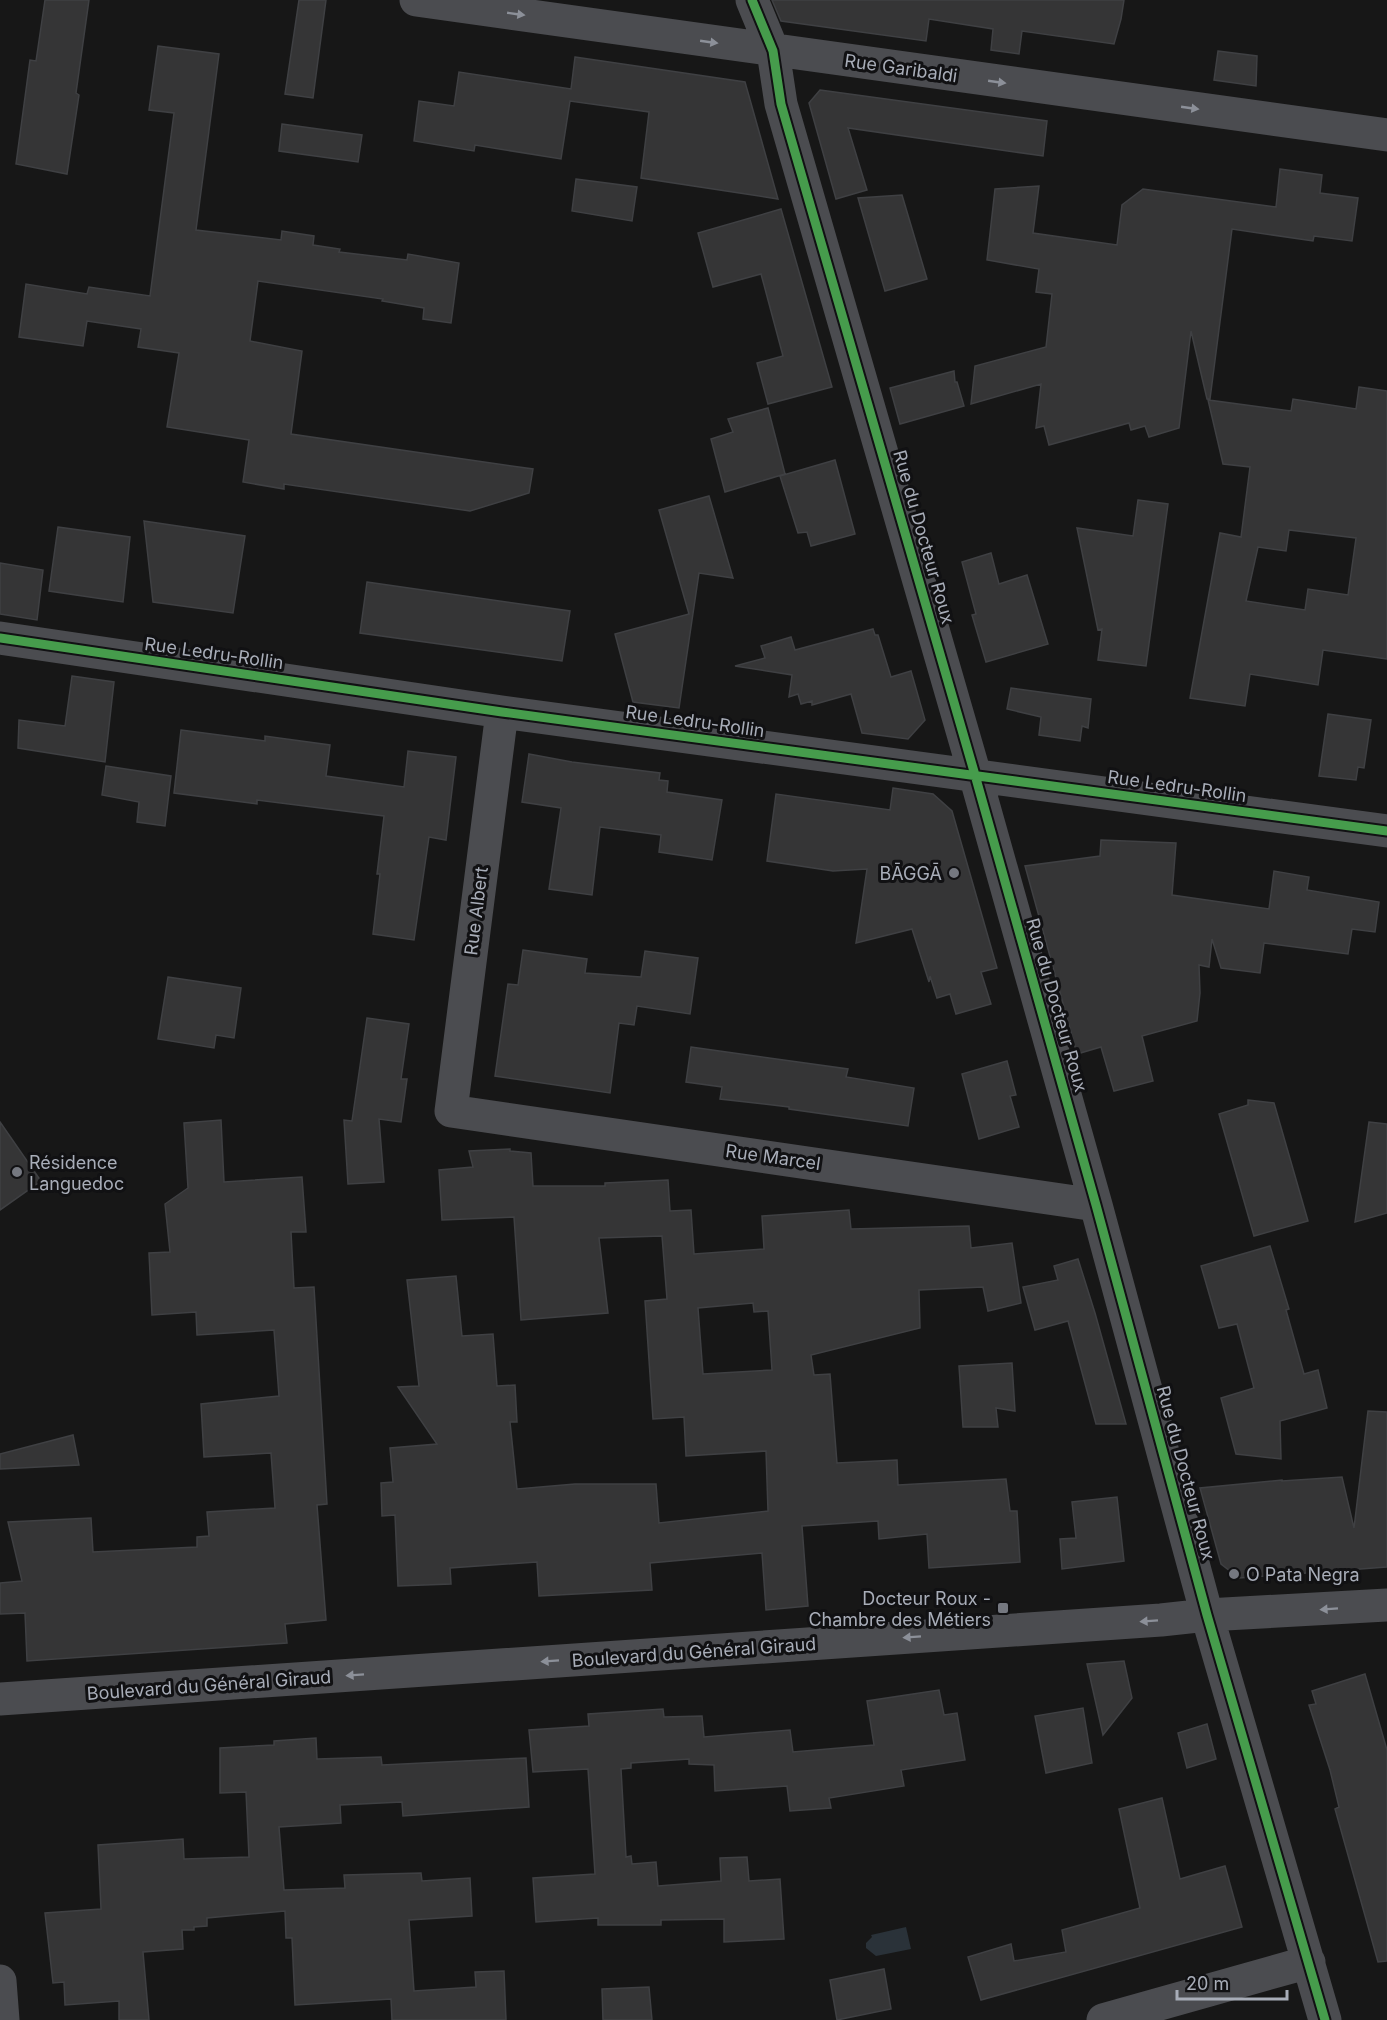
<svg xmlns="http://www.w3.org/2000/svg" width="1387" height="2020" viewBox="0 0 1387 2020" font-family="Inter,sans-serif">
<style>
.water{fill:#2a3239}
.building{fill:#353536;stroke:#3f4043;stroke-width:1.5;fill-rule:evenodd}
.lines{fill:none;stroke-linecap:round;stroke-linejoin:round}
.street{stroke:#4b4c50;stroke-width:33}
.cycleway-casing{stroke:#111113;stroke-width:13}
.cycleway{stroke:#469c4c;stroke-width:9}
.oneway{fill:#8c9099}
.poi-dot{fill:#757880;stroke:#111113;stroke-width:2}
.labels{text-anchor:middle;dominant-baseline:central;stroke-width:6;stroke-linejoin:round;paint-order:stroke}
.street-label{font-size:18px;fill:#a8adb8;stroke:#111113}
.poi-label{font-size:18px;fill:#a8adb8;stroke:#111113;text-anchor:end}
</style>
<rect width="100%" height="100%" fill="#171717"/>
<path class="water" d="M 906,1927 L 911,1949 L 876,1956 L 866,1948 L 866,1943 L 872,1937 L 871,1935 Z"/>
<path class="building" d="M 45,0 L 89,0 L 76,93 L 79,95 L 67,174 L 16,164 L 30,60 L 36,61 Z
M 299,0 L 326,0 L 313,98 L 285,94 Z
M 772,0 L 1124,0 L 1121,19 L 1114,44 L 1022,31 L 1019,54 L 991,50 L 993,29 L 929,19 L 926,41 L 781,21 Z
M 158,46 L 219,54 L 196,230 L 281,240 L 282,231 L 314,236 L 313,245 L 340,249 L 339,252 L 407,260 L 408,254 L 459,263 L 451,323 L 423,319 L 424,308 L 382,301 L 383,299 L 258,281 L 250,341 L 302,351 L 291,434 L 533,469 L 529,493 L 470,511 L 284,484 L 284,489 L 243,482 L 249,440 L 167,427 L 179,353 L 138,347 L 141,329 L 87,321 L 83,346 L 19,337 L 26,284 L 87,294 L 89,287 L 150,296 L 174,113 L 149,110 Z
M 1218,51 L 1257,56 L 1256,86 L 1214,80 Z
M 575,57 L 745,82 L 778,199 L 641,178 L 649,112 L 570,101 L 561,159 L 475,145 L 474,151 L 414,141 L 419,101 L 454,106 L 459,72 L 571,89 Z
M 820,90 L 1047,121 L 1043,156 L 848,128 L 867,190 L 836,199 L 809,103 Z
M 282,124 L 362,135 L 358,162 L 279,151 Z
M 1280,169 L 1322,175 L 1320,193 L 1358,198 L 1352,241 L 1314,236 L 1313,241 L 1232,229 L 1210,399 L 1207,399 L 1191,331 L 1179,428 L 1149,437 L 1145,426 L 1131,430 L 1129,423 L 1049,445 L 1044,426 L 1036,428 L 1041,384 L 971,404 L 975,366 L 1046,347 L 1052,294 L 1036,292 L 1039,269 L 987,260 L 995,189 L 1039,186 L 1033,233 L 1117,245 L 1122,205 L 1143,189 L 1276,207 Z
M 576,179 L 637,187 L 632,221 L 572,211 Z
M 902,195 L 927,279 L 885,291 L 858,198 Z
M 781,209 L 832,387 L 768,404 L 757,363 L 783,356 L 761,274 L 713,287 L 698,233 Z
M 954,371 L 955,382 L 957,382 L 964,406 L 900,424 L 890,388 Z
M 1359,387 L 1387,391 L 1387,659 L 1323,650 L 1318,685 L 1250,674 L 1245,706 L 1190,698 L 1220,533 L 1241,537 L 1250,467 L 1223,464 L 1208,400 L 1291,411 L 1293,399 L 1356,409 ZM 1289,530 L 1356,538 L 1348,595 L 1308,589 L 1305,610 L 1246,601 L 1258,547 L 1286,551 Z
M 768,408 L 785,474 L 725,492 L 711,439 L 733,432 L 728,419 Z
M 835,460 L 855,534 L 811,546 L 807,532 L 798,533 L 780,476 Z
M 709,496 L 733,578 L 699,573 L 679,708 L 633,702 L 615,634 L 689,614 L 659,510 Z
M 1138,500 L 1168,504 L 1146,666 L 1098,660 L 1102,629 L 1098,630 L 1077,528 L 1133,536 Z
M 144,521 L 245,536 L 233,613 L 153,602 Z
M 58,527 L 130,537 L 123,602 L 49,591 Z
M 991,553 L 999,584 L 1027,575 L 1048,644 L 986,662 L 972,615 L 976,614 L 962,562 Z
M 0,563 L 43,570 L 37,620 L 0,614 Z
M 367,582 L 570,611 L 562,661 L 360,633 Z
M 873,629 L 875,635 L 878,635 L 891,677 L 911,671 L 925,720 L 908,739 L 862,733 L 851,694 L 812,705 L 812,701 L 801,704 L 798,694 L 789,697 L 792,675 L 735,666 L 765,658 L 761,646 L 791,637 L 795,650 Z
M 72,676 L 114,682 L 105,762 L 18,748 L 19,720 L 65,726 Z
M 1011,688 L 1091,699 L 1088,728 L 1082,726 L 1080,741 L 1039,735 L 1041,717 L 1007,709 Z
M 1328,714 L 1371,720 L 1364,768 L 1358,767 L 1356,780 L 1319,776 Z
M 181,730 L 265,741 L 265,736 L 330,745 L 326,776 L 404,787 L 408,751 L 456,757 L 446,840 L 429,837 L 414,940 L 373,934 L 380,874 L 377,874 L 384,816 L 257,800 L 257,804 L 174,793 Z
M 529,754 L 572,762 L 660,773 L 659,780 L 668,781 L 667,792 L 722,800 L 712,860 L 659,852 L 661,835 L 600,827 L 592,895 L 549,889 L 561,808 L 522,802 Z
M 106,766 L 171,776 L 165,826 L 137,822 L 139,802 L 102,795 Z
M 893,788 L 933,794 L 952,811 L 997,968 L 981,972 L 991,1004 L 956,1014 L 950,994 L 937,998 L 930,976 L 929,982 L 912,929 L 856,943 L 867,869 L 833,871 L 767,861 L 776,794 L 890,810 Z
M 1101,840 L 1176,843 L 1172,895 L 1269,909 L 1274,871 L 1309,877 L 1307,890 L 1379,902 L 1375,932 L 1352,929 L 1348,954 L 1264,943 L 1260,973 L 1221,968 L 1212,939 L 1209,967 L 1199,965 L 1200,993 L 1197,1021 L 1142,1036 L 1153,1081 L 1114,1091 L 1101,1047 L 1077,1054 L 1025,866 L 1100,856 Z
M 523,950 L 587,959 L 585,973 L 641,977 L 645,951 L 698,958 L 690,1014 L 637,1006 L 634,1025 L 619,1023 L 610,1093 L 495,1076 L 508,984 L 518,985 Z
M 168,977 L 241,988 L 234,1038 L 216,1035 L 214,1048 L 158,1039 Z
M 367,1018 L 409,1024 L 401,1079 L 407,1079 L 401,1122 L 379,1119 L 384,1182 L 348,1184 L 344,1120 L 352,1121 Z
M 691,1047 L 848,1069 L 846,1077 L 914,1088 L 908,1126 L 789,1109 L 789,1107 L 720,1099 L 722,1087 L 686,1082 Z
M 1007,1061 L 1016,1095 L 1010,1096 L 1019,1127 L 979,1139 L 962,1074 Z
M 1248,1100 L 1274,1103 L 1308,1221 L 1254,1236 L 1219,1114 L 1248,1105 Z
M 221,1120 L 224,1182 L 302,1177 L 306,1232 L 291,1232 L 294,1288 L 314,1287 L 327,1504 L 317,1505 L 326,1620 L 285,1624 L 287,1643 L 27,1661 L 25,1613 L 0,1614 L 0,1583 L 22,1581 L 8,1522 L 91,1518 L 93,1552 L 197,1547 L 197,1537 L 209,1536 L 207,1512 L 275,1508 L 271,1453 L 204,1457 L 201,1404 L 279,1396 L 274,1330 L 197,1335 L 196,1312 L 152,1315 L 149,1253 L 170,1252 L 165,1204 L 188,1188 L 184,1123 Z
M 0,1122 L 41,1181 L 0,1210 Z
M 1369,1122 L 1387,1124 L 1387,1213 L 1355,1222 Z
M 510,1149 L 510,1151 L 531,1153 L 533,1186 L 605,1186 L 605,1183 L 668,1180 L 670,1211 L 691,1210 L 694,1254 L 764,1249 L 762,1216 L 849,1210 L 851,1229 L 969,1226 L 971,1248 L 1012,1243 L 1021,1303 L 988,1311 L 983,1287 L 919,1290 L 920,1328 L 811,1355 L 814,1375 L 830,1374 L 837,1463 L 897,1460 L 898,1485 L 1006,1479 L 1010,1511 L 1017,1511 L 1020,1562 L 929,1568 L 927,1534 L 879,1539 L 878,1521 L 802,1526 L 808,1606 L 766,1610 L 762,1553 L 650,1563 L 652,1590 L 539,1596 L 537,1562 L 450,1568 L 451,1584 L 398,1586 L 395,1515 L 382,1516 L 381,1483 L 393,1482 L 390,1448 L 437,1444 L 398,1387 L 419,1386 L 407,1280 L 456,1276 L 462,1336 L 493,1334 L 497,1386 L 515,1385 L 517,1422 L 510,1422 L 517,1489 L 575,1484 L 656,1484 L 659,1523 L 768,1511 L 766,1451 L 686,1456 L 684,1417 L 653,1419 L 645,1301 L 667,1299 L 662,1236 L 599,1238 L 608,1313 L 521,1320 L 514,1217 L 442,1220 L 439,1170 L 473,1167 L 469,1151 ZM 753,1303 L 754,1312 L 768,1311 L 772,1370 L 703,1374 L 698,1308 Z
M 1270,1246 L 1289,1309 L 1286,1310 L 1304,1374 L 1318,1370 L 1327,1408 L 1280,1421 L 1281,1459 L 1236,1454 L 1221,1398 L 1254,1388 L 1237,1324 L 1219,1328 L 1201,1266 Z
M 1078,1259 L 1095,1313 L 1126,1424 L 1096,1424 L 1068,1321 L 1035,1330 L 1023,1287 L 1058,1280 L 1054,1266 Z
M 1012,1363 L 1015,1411 L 996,1408 L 998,1427 L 963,1427 L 959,1366 Z
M 1368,1411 L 1387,1412 L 1387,1567 L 1239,1578 L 1221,1564 L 1200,1488 L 1282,1480 L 1282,1481 L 1342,1477 L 1354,1528 Z
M 73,1435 L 79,1465 L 0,1469 L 0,1454 Z
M 1117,1497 L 1124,1561 L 1062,1569 L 1060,1539 L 1076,1538 L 1072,1502 Z
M 1124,1661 L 1132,1698 L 1103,1735 L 1087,1664 Z
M 1365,1674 L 1387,1750 L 1387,1961 L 1378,1962 L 1335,1809 L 1339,1807 L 1330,1770 L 1309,1705 L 1316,1704 L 1312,1691 Z
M 939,1690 L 944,1715 L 957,1713 L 965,1760 L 901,1770 L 904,1786 L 829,1798 L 831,1808 L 790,1811 L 787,1786 L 715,1791 L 714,1765 L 689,1764 L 689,1759 L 631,1763 L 631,1768 L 621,1769 L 626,1857 L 631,1856 L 632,1864 L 656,1862 L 658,1886 L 721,1881 L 720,1858 L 747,1857 L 749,1881 L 780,1879 L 784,1939 L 724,1942 L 724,1919 L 661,1920 L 661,1925 L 598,1925 L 598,1918 L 536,1922 L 533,1878 L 595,1874 L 588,1769 L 533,1772 L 529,1730 L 589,1726 L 588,1714 L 663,1709 L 664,1717 L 702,1716 L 704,1737 L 790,1730 L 793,1752 L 874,1745 L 867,1701 Z
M 1083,1708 L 1092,1763 L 1046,1773 L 1035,1716 Z
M 1207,1724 L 1216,1759 L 1187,1768 L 1178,1733 Z
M 316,1738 L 317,1759 L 381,1757 L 382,1765 L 526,1758 L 529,1807 L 403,1816 L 402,1802 L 340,1805 L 341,1823 L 279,1827 L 284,1890 L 345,1888 L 344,1875 L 421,1873 L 422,1881 L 470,1878 L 472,1916 L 409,1920 L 414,1991 L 476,1987 L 475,1972 L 504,1971 L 506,2020 L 392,2020 L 391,1999 L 295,2005 L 292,1938 L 286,1938 L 285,1911 L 207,1918 L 207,1926 L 194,1927 L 194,1930 L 182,1930 L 183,1949 L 143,1952 L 149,2020 L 119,2020 L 119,2001 L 65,2005 L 64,1982 L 53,1983 L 45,1913 L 101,1909 L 98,1845 L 183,1839 L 184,1859 L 249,1857 L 246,1792 L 220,1793 L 220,1748 L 274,1745 L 274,1741 Z
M 1162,1798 L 1180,1879 L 1225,1866 L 1242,1927 L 981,2000 L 968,1957 L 1011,1944 L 1014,1961 L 1066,1952 L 1062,1930 L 1140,1908 L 1119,1809 Z
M 884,1969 L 891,2009 L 837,2020 L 830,1980 Z
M 649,1987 L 652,2020 L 603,2020 L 602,1989 Z"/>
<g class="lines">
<path class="street" d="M 416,0 L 1387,135
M 752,0 L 773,51 L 781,104 L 975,775 L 1096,1205 L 1207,1615 L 1325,2020
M 0,638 L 502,712 L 1387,831
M 502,712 L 451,1111 L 1096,1205
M 0,1699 L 1161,1620 L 1207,1615 L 1387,1605
M 0,1981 L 3,2020
M 1103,2020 L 1309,1962"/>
<g class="cycleway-casing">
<path id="cycleway" d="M 752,0 L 773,51 L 781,104 L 975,775 L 1096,1205 L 1207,1615 L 1325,2020
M 0,638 L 502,712 L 1387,831"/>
</g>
<use href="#cycleway" class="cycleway"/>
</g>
<defs><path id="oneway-solid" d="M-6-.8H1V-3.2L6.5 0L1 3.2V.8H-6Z" transform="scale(1.5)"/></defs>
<g class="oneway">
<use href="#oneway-solid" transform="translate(516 14) rotate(8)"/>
<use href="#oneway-solid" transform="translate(709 42) rotate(8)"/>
<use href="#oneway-solid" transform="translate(997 82) rotate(8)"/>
<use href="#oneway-solid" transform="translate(1190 108) rotate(8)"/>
<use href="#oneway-solid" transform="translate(1329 1609) rotate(176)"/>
<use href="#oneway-solid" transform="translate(1149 1621) rotate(176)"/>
<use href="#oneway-solid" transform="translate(912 1637) rotate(176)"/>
<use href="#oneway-solid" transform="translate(550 1661) rotate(176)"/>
<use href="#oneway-solid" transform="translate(355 1675) rotate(176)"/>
</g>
<g class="poi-dot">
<circle cx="954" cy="873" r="6"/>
<circle cx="17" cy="1172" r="6"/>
<circle cx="1234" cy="1574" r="6"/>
<rect x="997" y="1602" width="12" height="12" rx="3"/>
</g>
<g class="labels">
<g class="street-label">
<text transform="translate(901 68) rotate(8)">Rue Garibaldi</text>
<text transform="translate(924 537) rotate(74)">Rue du Docteur Roux</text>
<text transform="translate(214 653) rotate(8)">Rue Ledru-Rollin</text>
<text transform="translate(695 721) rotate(8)">Rue Ledru-Rollin</text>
<text transform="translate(1177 786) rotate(8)">Rue Ledru-Rollin</text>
<text transform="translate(476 911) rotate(-83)">Rue Albert</text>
<text transform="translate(1057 1005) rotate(74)">Rue du Docteur Roux</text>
<text transform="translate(773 1157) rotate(8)">Rue Marcel</text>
<text transform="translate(1186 1473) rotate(75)">Rue du Docteur Roux</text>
<text transform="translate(694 1652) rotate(-4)">Boulevard du Général Giraud</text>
<text transform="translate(209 1685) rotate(-4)">Boulevard du Général Giraud</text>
</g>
<g class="poi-label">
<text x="942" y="873">BĀGGĀ</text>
<text x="29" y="1162" text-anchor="start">Résidence<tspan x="29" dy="21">Languedoc</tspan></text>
<text x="1246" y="1574" text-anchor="start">O Pata Negra</text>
<text x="991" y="1598">Docteur Roux -<tspan x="991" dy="21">Chambre des Métiers</tspan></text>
</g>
</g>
<path d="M1177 1990v9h110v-9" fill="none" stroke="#a8adb8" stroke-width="3"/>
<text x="1186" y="1990" font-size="18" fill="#a8adb8" stroke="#111113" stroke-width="4.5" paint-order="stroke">20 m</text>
</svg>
